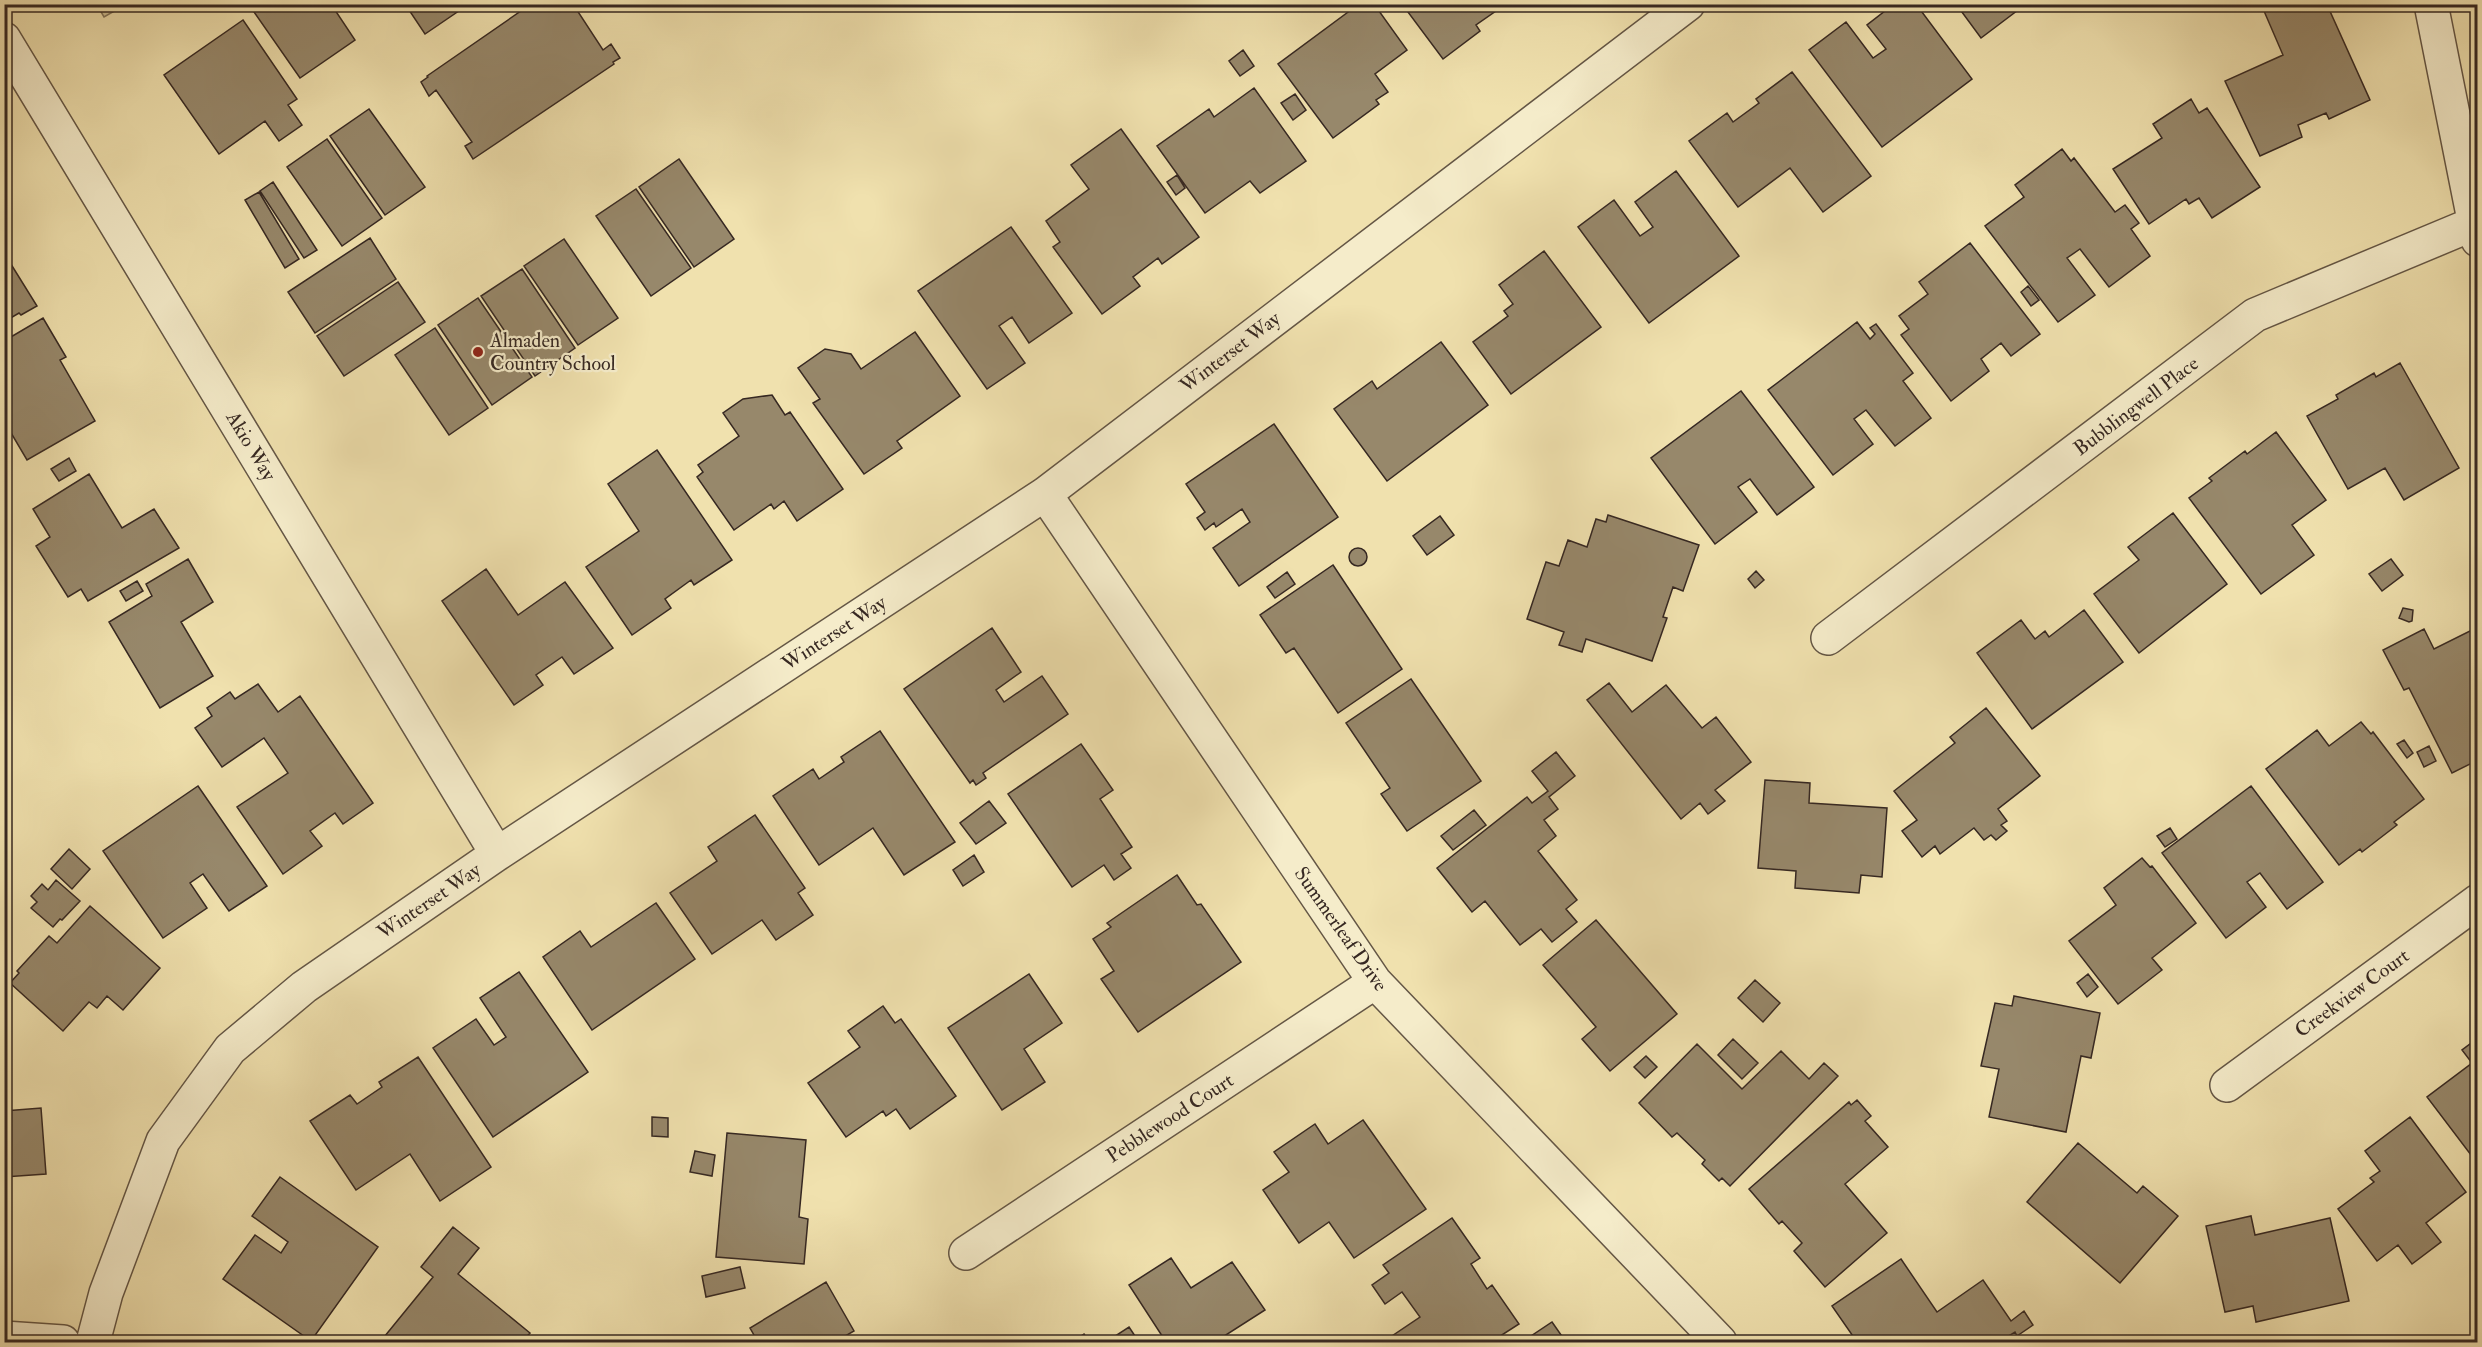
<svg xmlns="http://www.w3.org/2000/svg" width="2482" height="1347" viewBox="0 0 2482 1347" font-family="'IM FELL Double Pica',serif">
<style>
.green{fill:#d0c296;stroke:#83755c;stroke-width:1.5}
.building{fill:#97886b;stroke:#362822;stroke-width:1.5}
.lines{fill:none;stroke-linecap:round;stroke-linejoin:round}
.minor-casing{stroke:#645645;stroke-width:36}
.minor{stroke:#f5ecca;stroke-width:33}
.poi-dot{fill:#8f2418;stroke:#f5ecca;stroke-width:2}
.labels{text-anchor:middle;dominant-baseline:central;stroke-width:4.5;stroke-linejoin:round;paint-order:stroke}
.poi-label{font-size:20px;fill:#362822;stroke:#f5ecca;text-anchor:start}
.street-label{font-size:20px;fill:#362822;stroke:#f5ecca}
</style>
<rect width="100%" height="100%" fill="#f0e1ae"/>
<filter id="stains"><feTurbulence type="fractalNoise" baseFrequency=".00333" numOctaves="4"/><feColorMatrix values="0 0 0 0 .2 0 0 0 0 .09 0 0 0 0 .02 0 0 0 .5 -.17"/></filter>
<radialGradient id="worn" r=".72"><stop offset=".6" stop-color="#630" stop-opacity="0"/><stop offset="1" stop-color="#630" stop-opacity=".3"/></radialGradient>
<path class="green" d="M 97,5 L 125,5 L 104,17 Z"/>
<path class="building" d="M 265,4 L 331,4 L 355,40 L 300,78 L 254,12 Z
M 405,4 L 469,4 L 425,34 Z
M 531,4 L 573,4 L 603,50 L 611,44 L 620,58 L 613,62 L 614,64 L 473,159 L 465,146 L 472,142 L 436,90 L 429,96 L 421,82 L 428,77 L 427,76 Z
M 1359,4 L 1374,4 L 1407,50 L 1375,74 L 1388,92 L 1376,100 L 1379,104 L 1333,138 L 1278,64 Z
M 1402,4 L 1506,4 L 1476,25 L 1480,31 L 1443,59 Z
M 1894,4 L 1916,4 L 1972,79 L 1882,147 L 1809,50 L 1846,22 L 1873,58 L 1886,49 L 1867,25 Z
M 1956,4 L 2026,4 L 1981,38 Z
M 2261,4 L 2340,4 L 2329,9 L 2370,100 L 2329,119 L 2326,113 L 2298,125 L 2302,137 L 2260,156 L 2225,81 L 2283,55 Z
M 243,20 L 297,99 L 288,105 L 302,125 L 279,141 L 265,121 L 219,154 L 164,75 Z
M 1243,50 L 1254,66 L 1240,76 L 1229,61 Z
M 1792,72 L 1871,176 L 1823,212 L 1790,168 L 1738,207 L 1689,141 L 1727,113 L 1733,122 L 1759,103 L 1756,99 Z
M 1254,88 L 1306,161 L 1260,193 L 1250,181 L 1205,213 L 1157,146 L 1209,109 L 1214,117 Z
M 1295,94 L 1306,110 L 1293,120 L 1281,103 Z
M 2191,99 L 2199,113 L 2207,108 L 2260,187 L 2212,218 L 2199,198 L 2189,204 L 2186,199 L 2149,224 L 2113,169 L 2162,138 L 2153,124 Z
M 369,109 L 425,187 L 385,215 L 330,136 Z
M 1121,129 L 1199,237 L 1162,264 L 1158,258 L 1133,277 L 1140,286 L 1102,314 L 1053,247 L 1060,242 L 1046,221 L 1089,189 L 1071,165 Z
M 327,139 L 382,218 L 342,246 L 287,167 Z
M 2062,149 L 2071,161 L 2074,158 L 2115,212 L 2125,205 L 2139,223 L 2131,229 L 2150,256 L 2109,287 L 2080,249 L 2067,258 L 2095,295 L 2058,322 L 1985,226 L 2024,197 L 2015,185 Z
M 679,159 L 734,239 L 694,267 L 639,187 Z
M 1676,171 L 1739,256 L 1649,323 L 1578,227 L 1614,200 L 1640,236 L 1653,227 L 1635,202 Z
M 1177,175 L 1185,188 L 1176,195 L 1167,182 Z
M 273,182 L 317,250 L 304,258 L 260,191 Z
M 636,189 L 691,268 L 651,296 L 596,216 Z
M 259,192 L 299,259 L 285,268 L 245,200 Z
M 1011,227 L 1072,313 L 1029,343 L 1012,317 L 999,326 L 1025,363 L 987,389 L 918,291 Z
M 370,238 L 396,279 L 315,333 L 288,292 Z
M 564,239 L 618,318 L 578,345 L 524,266 Z
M 1970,243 L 2040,334 L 2011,356 L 2001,343 L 1981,359 L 1989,371 L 1951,401 L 1901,335 L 1909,329 L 1899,316 L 1928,294 L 1919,282 Z
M 1544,251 L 1601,327 L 1511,394 L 1473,342 L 1508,316 L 1504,311 L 1513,304 L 1499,285 Z
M 9,261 L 37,306 L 21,315 L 19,313 L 4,322 L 4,264 Z
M 522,269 L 575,348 L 535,376 L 481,296 Z
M 398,282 L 425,322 L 344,376 L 317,336 Z
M 2028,286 L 2039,300 L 2031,306 L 2021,292 Z
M 478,298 L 532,377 L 492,405 L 438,325 Z
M 43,318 L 66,357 L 60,360 L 95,421 L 27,460 L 4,421 L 4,341 Z
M 1857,322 L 1870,339 L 1875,334 L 1870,328 L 1876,324 L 1913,373 L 1903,381 L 1931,418 L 1895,446 L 1866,410 L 1854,419 L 1873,444 L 1833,475 L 1768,390 Z
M 435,328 L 488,408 L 449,435 L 395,355 Z
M 915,332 L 960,396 L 897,441 L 902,448 L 864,474 L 813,403 L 820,399 L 798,368 L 825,349 L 851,354 L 861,369 Z
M 1441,342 L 1488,405 L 1387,481 L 1334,409 L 1372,381 L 1377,389 Z
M 2400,363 L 2459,468 L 2404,500 L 2385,468 L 2348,489 L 2307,416 L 2338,399 L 2336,395 L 2374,373 L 2376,377 Z
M 1741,391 L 1814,487 L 1777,515 L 1750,479 L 1738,487 L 1757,512 L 1715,544 L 1651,458 Z
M 772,395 L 785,415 L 790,412 L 843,489 L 797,521 L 784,501 L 774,509 L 771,504 L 734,530 L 697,477 L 703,472 L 698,465 L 739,436 L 723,413 L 743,399 Z
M 1274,424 L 1338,517 L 1239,586 L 1213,548 L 1250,522 L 1242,509 L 1216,527 L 1214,523 L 1205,530 L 1197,518 L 1205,512 L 1186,484 Z
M 2276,432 L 2326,500 L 2292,525 L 2314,555 L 2261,594 L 2189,498 L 2212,481 L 2209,478 L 2245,451 L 2247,454 Z
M 657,450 L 732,560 L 694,585 L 691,580 L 665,599 L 671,608 L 632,635 L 586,567 L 639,531 L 608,484 Z
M 69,458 L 76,471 L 59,481 L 51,469 Z
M 89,474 L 122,528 L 154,509 L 179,548 L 88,601 L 81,589 L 68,597 L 36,546 L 50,537 L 33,509 Z
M 2173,513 L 2227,584 L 2139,653 L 2094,594 L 2139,560 L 2128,547 Z
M 1608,515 L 1699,545 L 1683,591 L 1673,587 L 1663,617 L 1667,618 L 1652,661 L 1586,639 L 1582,652 L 1559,645 L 1564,632 L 1527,619 L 1546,562 L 1559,566 L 1568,540 L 1587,547 L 1596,519 L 1606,522 Z
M 1440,516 L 1454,535 L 1427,555 L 1413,536 Z
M1349 557a9 9 0 1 1 18 0a9 9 0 1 1-18 0Z
M 188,559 L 213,602 L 181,622 L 213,676 L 160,708 L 109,622 L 152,596 L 146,584 Z
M 2391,559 L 2403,575 L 2382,591 L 2369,574 Z
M 1333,565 L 1402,669 L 1338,713 L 1294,648 L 1286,653 L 1260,615 Z
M 486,569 L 518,615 L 565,582 L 613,648 L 574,674 L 562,657 L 536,675 L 543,685 L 514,705 L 442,601 Z
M 1756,571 L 1764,580 L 1755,588 L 1748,579 Z
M 1287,572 L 1295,584 L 1275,598 L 1267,587 Z
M 137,581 L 143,591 L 126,601 L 120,591 Z
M 2403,608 L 2413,610 L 2412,621 L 2409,622 L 2399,618 Z
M 2084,610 L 2123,662 L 2032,729 L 1977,653 L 2021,620 L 2035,639 L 2045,631 L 2049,637 Z
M 2478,627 L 2478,710 L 2473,712 L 2478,722 L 2478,760 L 2452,773 L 2409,688 L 2404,690 L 2383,650 L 2424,629 L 2434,649 Z
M 992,628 L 1021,672 L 996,690 L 1004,702 L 1042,676 L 1068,714 L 983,773 L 986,778 L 976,785 L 973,780 L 970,783 L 904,689 Z
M 1411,679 L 1481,781 L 1407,831 L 1381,794 L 1390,788 L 1346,723 Z
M 1609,683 L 1632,712 L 1666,685 L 1702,728 L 1716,717 L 1751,762 L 1715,790 L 1725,801 L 1708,814 L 1700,803 L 1681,819 L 1587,700 Z
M 258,684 L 278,712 L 300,696 L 373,803 L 343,824 L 335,813 L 310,831 L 322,846 L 283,874 L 237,807 L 288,773 L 264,738 L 222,767 L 195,728 L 212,716 L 207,708 L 230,692 L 235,699 Z
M 1986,708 L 2040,776 L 1998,809 L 2007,821 L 2001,825 L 2007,831 L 1996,840 L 1991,835 L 1984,840 L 1974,828 L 1940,854 L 1935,846 L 1922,857 L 1902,831 L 1917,820 L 1894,791 L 1955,743 L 1950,737 Z
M 2361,722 L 2371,734 L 2373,732 L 2424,799 L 2394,822 L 2397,825 L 2362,852 L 2360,849 L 2339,865 L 2266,769 L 2317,730 L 2329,746 Z
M 880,731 L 955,842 L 904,875 L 873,828 L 819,865 L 773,796 L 813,769 L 819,779 L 844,762 L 841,757 Z
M 2404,740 L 2413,753 L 2407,758 L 2397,744 Z
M 1081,744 L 1113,790 L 1100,799 L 1132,847 L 1121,854 L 1131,868 L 1114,880 L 1104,865 L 1072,887 L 1008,794 Z
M 2429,746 L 2436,761 L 2424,767 L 2417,752 Z
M 1556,752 L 1575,776 L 1549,797 L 1558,809 L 1544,820 L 1556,836 L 1538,851 L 1577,900 L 1566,909 L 1577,922 L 1552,942 L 1541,929 L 1520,945 L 1485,901 L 1472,912 L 1437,868 L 1527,797 L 1532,803 L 1548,791 L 1532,771 Z
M 1765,780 L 1810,783 L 1809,803 L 1887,808 L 1882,877 L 1861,875 L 1859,893 L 1795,888 L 1796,871 L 1758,868 Z
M 198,786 L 267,886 L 229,911 L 203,874 L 190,883 L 207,908 L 163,938 L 103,851 Z
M 2251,786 L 2323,882 L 2287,909 L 2260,873 L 2247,882 L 2266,907 L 2226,938 L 2162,853 Z
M 989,801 L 1006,823 L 976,844 L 960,823 Z
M 1474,810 L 1486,825 L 1453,850 L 1441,836 Z
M 755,815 L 805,888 L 798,893 L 813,915 L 776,940 L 762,920 L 712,954 L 670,893 L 717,861 L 708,847 Z
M 2170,828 L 2177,839 L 2165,847 L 2157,836 Z
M 69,849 L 90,869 L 72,889 L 51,869 Z
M 974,855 L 984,872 L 963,886 L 953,870 Z
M 2142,858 L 2150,867 L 2152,866 L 2196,923 L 2152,958 L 2162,970 L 2118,1004 L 2069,941 L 2116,905 L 2104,888 Z
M 1177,875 L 1197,905 L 1201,904 L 1241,962 L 1138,1032 L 1101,979 L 1114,971 L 1093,939 L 1111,927 L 1107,923 Z
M 56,880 L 80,901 L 62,920 L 60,919 L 53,927 L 31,908 L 37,902 L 31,896 L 42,884 L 48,890 Z
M 656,903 L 695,959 L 592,1030 L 543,957 L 580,931 L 591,947 Z
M 90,906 L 160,968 L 123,1010 L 107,996 L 97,1008 L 89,1002 L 63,1031 L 10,983 L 19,973 L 17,971 L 49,936 L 57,943 Z
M 1596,920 L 1677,1014 L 1610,1071 L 1582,1039 L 1596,1027 L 1543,965 Z
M 519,972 L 588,1072 L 493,1137 L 433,1048 L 476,1019 L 494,1045 L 506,1037 L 480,998 Z
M 1029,974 L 1062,1023 L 1024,1049 L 1045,1082 L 1002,1110 L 948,1028 Z
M 2088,974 L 2098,987 L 2087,997 L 2077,983 Z
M 1755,980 L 1780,1003 L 1763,1022 L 1738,998 Z
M 2014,996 L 2100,1013 L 2091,1058 L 2081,1056 L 2066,1132 L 1989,1117 L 1999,1069 L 1981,1066 L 1995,1003 L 2012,1006 Z
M 883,1006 L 895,1023 L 901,1019 L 956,1096 L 910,1129 L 896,1109 L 886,1116 L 883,1111 L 846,1137 L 808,1083 L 860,1047 L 848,1031 Z
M 2478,1038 L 2478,1150 L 2471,1155 L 2427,1097 L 2472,1063 L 2462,1050 Z
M 1733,1039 L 1758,1063 L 1742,1079 L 1718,1055 Z
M 1697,1044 L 1742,1089 L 1781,1051 L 1809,1079 L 1824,1063 L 1838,1076 L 1730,1186 L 1722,1178 L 1719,1181 L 1702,1164 L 1705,1160 L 1677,1133 L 1672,1137 L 1639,1103 Z
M 1646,1056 L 1657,1067 L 1645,1078 L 1634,1067 Z
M 418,1057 L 491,1167 L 440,1201 L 410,1154 L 356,1190 L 310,1121 L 350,1095 L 357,1104 L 382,1087 L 379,1082 Z
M 1857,1100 L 1871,1116 L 1865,1121 L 1888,1147 L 1845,1184 L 1887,1233 L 1825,1287 L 1794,1251 L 1802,1243 L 1782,1221 L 1779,1224 L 1749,1189 L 1849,1102 L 1851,1105 Z
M 41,1108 L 46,1174 L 4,1177 L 4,1111 Z
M 652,1117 L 668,1118 L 668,1137 L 652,1136 Z
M 2410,1117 L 2466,1192 L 2426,1223 L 2441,1242 L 2412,1264 L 2398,1245 L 2377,1261 L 2338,1209 L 2374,1182 L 2370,1178 L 2380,1171 L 2365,1151 Z
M 1363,1120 L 1426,1209 L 1354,1258 L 1329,1222 L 1299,1243 L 1263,1190 L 1289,1172 L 1274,1152 L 1315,1124 L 1328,1144 Z
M 727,1133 L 806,1140 L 799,1217 L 808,1219 L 804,1264 L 716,1257 Z
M 2078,1143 L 2137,1193 L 2143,1186 L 2178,1216 L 2120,1283 L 2027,1202 Z
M 695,1151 L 715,1155 L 712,1176 L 690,1172 Z
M 280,1177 L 378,1247 L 311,1341 L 223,1279 L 255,1235 L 281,1253 L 288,1242 L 252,1216 Z
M 2251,1216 L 2255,1235 L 2330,1218 L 2349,1301 L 2256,1322 L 2253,1306 L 2225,1312 L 2206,1226 Z
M 1452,1218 L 1480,1258 L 1471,1264 L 1487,1289 L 1492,1285 L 1519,1324 L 1491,1342 L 1383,1342 L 1420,1317 L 1402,1292 L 1385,1304 L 1372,1285 L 1389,1273 L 1383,1265 Z
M 453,1227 L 479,1248 L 458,1274 L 530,1333 L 522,1342 L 380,1342 L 433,1277 L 421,1267 Z
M 1171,1258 L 1191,1288 L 1232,1262 L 1265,1310 L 1215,1342 L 1166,1342 L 1129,1285 Z
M 1901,1259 L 1937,1312 L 1983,1280 L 2011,1321 L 2024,1311 L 2033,1325 L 2017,1336 L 2015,1332 L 1999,1342 L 1871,1342 L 1869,1340 L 1864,1342 L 1857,1342 L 1832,1306 Z
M 740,1267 L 745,1288 L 706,1297 L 702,1276 Z
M 826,1282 L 854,1331 L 840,1339 L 842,1342 L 758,1342 L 750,1328 Z
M 1552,1322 L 1566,1342 L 1522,1342 Z
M 1129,1327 L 1139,1342 L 1106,1342 Z
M 1084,1334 L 1089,1342 L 1061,1342 L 1068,1337 L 1072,1342 Z"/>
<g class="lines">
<g class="minor-casing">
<path id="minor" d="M 2431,4 L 2478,240
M 4,39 L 497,854
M 1045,494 L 1375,982 L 1720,1342
M 1828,638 L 2255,315 L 2473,224
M 2227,1085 L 2478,901
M 966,1253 L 1375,982
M 4,1338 L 63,1342
M 93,1342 L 106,1293 L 163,1141 L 230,1049 L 304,987 L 497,854 L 1045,494 L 1688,4"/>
</g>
<use href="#minor" class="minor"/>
</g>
<circle class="poi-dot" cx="478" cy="352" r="6"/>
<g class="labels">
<g class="poi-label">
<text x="490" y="340">Almaden<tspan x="490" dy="23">Country School</tspan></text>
</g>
<g class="street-label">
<text transform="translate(1230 352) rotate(-37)">Winterset Way</text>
<text transform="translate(2136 406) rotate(-37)">Bubblingwell Place</text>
<text transform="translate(251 446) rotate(59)">Akio Way</text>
<text transform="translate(834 633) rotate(-33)">Winterset Way</text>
<text transform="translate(429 901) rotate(-34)">Winterset Way</text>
<text transform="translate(1341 929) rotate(55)">Summerleaf Drive</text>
<text transform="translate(2352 993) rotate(-36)">Creekview Court</text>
<text transform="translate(1170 1118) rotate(-33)">Pebblewood Court</text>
</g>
</g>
<rect width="2482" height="1347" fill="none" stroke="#f0e1ae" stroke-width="24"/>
<rect x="6" y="6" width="2470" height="1335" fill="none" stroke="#362822" stroke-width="3"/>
<rect x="12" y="12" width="2458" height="1323" fill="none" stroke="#362822" stroke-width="1.5"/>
<rect width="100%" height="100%" filter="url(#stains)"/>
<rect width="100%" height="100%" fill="url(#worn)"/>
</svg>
